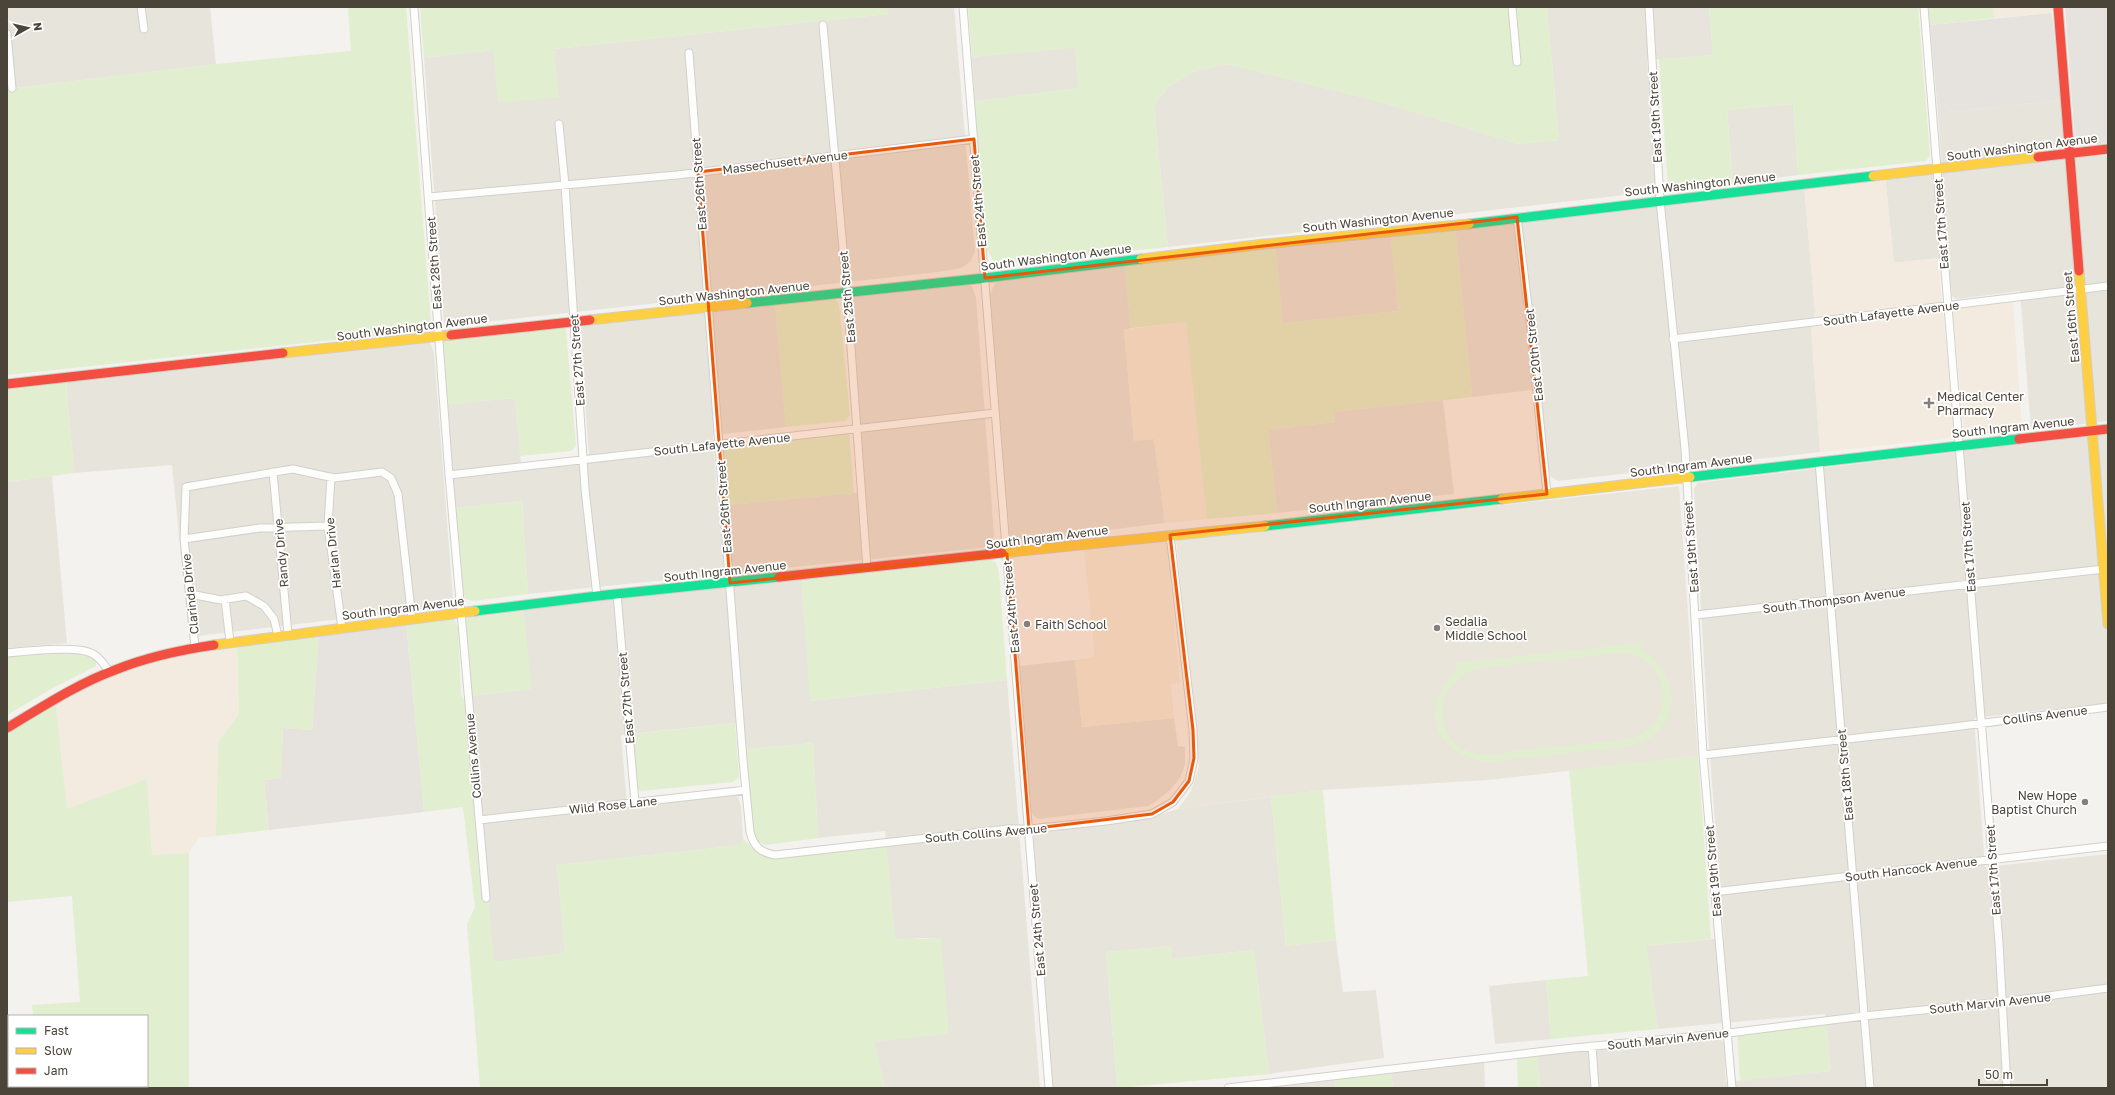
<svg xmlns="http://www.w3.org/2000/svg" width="2115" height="1095" viewBox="0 0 2115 1095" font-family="'Golos Text',sans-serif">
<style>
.residential{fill:#e7e4dc}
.commercial{fill:#f3ebdf}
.industrial{fill:#e6e2de}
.education{fill:#eae5da}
.green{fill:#e1eecf;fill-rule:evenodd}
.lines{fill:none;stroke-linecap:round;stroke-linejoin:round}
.street-casing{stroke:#d2d0cb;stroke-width:9}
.fast-casing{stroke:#d3cfc5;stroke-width:11}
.slow-casing{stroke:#d3cfc5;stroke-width:11}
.jam-casing{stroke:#d3cfc5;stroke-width:11}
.street{stroke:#fdfdfc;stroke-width:7}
.fast{stroke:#16e098;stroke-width:9}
.slow{stroke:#ffcf43;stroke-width:9}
.jam{stroke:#f24e42;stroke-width:9}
.marked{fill:#e8590c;fill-opacity:0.2;stroke:#e8590c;stroke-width:3;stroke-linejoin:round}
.poi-dot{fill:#868178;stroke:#fff;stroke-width:1.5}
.labels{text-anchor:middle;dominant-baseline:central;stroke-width:3.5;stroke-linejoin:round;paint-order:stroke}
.street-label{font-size:12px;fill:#4b4439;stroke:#fff}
.poi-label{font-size:12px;fill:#4b4439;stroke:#fff;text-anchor:start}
</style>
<rect width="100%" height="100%" fill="#f4f2ee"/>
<path class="residential" d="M 7,7 L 210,7 L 216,64 L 7,89 Z
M 887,7 L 954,7 L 975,252 L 970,262 L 961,268 L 939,272 L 448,326 L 444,323 L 424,58 L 494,50 L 498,103 L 554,49 L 888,14 Z
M 1533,7 L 1709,7 L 1713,55 L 1647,60 L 1657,185 L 1651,192 L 1168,247 L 1154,106 L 1168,87 L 1192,72 L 1227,64 L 1381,102 L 1519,144 L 1559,140 L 1547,8 Z
M 1075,47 L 1079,88 L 975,101 L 972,57 Z
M 2061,100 L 2065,159 L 2108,155 L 2108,421 L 2031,430 L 2020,291 L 1956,299 L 1952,296 L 1948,257 L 1894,263 L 1885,176 L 1942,170 L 1938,113 Z
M 1793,104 L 1798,175 L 1733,184 L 1727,110 Z
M 1804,185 L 1815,312 L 1811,326 L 1820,452 L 1558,481 L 1551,477 L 1548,469 L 1540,389 L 1472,397 L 1455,225 Z
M 1390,232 L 1399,311 L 1283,323 L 1275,245 Z
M 1124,263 L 1131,328 L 1124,330 L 1134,440 L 1154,439 L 1165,523 L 1018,541 L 1011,538 L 1008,530 L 989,297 L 994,285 L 1000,278 Z
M 962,283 L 972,286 L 976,297 L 994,535 L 991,545 L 982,548 L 528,594 L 522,501 L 455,508 L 448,404 L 515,398 L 521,465 L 589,457 L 580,330 L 583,324 L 775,303 L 786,427 L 713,435 L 718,506 L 864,492 L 849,296 Z
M 426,339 L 431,344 L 434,353 L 453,599 L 450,606 L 189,637 L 172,465 L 74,473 L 66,379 Z
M 1443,400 L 1454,494 L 1277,513 L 1268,430 L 1335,422 L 1334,412 Z
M 2108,434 L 2108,703 L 1974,718 L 1985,867 L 2108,854 L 2108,1088 L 1540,1088 L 1537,1055 L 1714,1036 L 1721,1039 L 1724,1044 L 1726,1082 L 1831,1071 L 1825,1014 L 1658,1029 L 1646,946 L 1724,938 L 1709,744 L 1694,489 L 1697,483 Z
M 52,476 L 67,643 L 7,648 L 7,482 Z
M 801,576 L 811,701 L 1007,680 L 1040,1088 L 885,1088 L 874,1042 L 941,939 L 923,938 L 895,940 L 885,831 L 818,838 L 813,743 L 745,749 L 743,722 L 621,735 L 627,804 L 731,794 L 738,797 L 741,806 L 743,838 L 741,845 L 557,865 L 565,953 L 493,962 L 472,696 L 531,689 L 523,608 Z
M 1075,660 L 1082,727 L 1174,718 L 1178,746 L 1185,747 L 1185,765 L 1180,778 L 1170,790 L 1158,800 L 1148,806 L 1038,819 L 1033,815 L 1030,808 L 1018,666 Z
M 1271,797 L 1286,946 L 1336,940 L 1343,992 L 1376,990 L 1384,1058 L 1269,1074 L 1254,950 L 1172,959 L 1171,946 L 1106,952 L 1117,1088 L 1051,1088 L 1032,838 L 1038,833 L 1152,817 L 1178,809 Z
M 1546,980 L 1551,1039 L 1495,1044 L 1489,986 Z
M 1484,1061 L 1485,1088 L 1393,1088 L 1391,1072 Z
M 1335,1076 L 1336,1088 L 1223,1088 Z"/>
<path class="commercial" d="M 1993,7 L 2051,7 L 2052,13 L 1994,18 Z
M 1885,176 L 1894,263 L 1938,258 L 1954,431 L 1950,437 L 1945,439 L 1820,452 L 1811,326 L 1815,312 L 1804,185 Z
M 2013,301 L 2022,429 L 1975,434 L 1968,433 L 1964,430 L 1953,312 L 1958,308 Z
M 1186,322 L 1207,519 L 1165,523 L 1154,439 L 1134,441 L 1124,330 Z
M 1166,540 L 1180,683 L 1171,684 L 1174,718 L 1082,727 L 1075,660 L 1095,657 L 1084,549 Z
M 237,642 L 239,714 L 218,742 L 216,836 L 199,838 L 189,853 L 152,855 L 147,779 L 67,810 L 55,699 L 118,669 Z"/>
<path class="industrial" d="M 2065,7 L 2108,7 L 2108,143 L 2079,146 L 2075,142 Z
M 2052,13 L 2061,100 L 1938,113 L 1930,25 Z
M 406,622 L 424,812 L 269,830 L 264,780 L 281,778 L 283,728 L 312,730 L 319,631 Z"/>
<path class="education" d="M 1679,486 L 1698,756 L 1488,780 L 1323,790 L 1178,809 L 1191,791 L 1199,766 L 1176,540 Z"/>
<path class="green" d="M 348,7 L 406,7 L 431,323 L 426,330 L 7,375 L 7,89 L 216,64 L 351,51 Z
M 420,7 L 887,7 L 888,14 L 554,49 L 559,97 L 498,103 L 493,50 L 424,58 Z
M 968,7 L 1547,8 L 1559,140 L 1519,144 L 1381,102 L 1227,64 L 1192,72 L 1168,87 L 1154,106 L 1168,247 L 1000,264 L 994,262 L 986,248 L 975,101 L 1078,88 L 1075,48 L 972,57 Z
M 1709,7 L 1918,7 L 1930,155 L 1926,161 L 1798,175 L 1793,104 L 1727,110 L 1733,184 L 1673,191 L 1668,187 L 1659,59 L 1713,55 Z
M 1928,7 L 1993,7 L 1994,18 L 1930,25 Z
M 1455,225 L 1472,397 L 1334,412 L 1335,422 L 1268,430 L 1277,513 L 1207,519 L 1186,322 L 1131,328 L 1124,263 L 1275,245 L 1283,323 L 1399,311 L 1390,232 Z
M 834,298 L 839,304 L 850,415 L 845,421 L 786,427 L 775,303 Z
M 562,325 L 566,330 L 576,446 L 571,451 L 520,456 L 515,398 L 448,404 L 443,342 L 449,338 Z
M 66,379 L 74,473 L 7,482 L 7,385 Z
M 849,432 L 854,493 L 729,505 L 723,444 Z
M 522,501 L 528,594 L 473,601 L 466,599 L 463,592 L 455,508 Z
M 989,557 L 996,563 L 999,572 L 1007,680 L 810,701 L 801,576 Z
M 523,608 L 532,689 L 472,696 L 466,620 L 471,614 Z
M 447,618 L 454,619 L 458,628 L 461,695 L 466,703 L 479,874 L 487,883 L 494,962 L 565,953 L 557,865 L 741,845 L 743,838 L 755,851 L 772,854 L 886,840 L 895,939 L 941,939 L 949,1034 L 874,1042 L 885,1088 L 480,1088 L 467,924 L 475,907 L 463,807 L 424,812 L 406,622 Z
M 319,631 L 312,730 L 283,728 L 281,778 L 264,780 L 269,830 L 216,836 L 218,742 L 239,714 L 237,642 Z
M 1641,643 L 1642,650 C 1688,679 1680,738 1625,747 L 1490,762 C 1435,758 1417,709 1456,670 L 1455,663 ZM 1624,653 C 1674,659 1679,732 1622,740 C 1589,743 1555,747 1522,750 C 1507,752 1489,757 1473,753 C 1428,740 1435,676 1482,668 Z
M 78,650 L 96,658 L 96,666 L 51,689 L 7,715 L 7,657 Z
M 55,699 L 67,809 L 147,779 L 152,855 L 189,853 L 189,1088 L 7,1088 L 7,1031 L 9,1031 L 9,1086 L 147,1086 L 147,1016 L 33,1016 L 32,1005 L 80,1002 L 72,896 L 7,902 L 7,730 Z
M 735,723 L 739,778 L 733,782 L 641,791 L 637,788 L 633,734 Z
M 813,743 L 818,838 L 766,845 L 757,842 L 751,832 L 745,749 Z
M 1698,756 L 1711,939 L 1646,946 L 1658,1029 L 1551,1039 L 1546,980 L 1588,976 L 1569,770 Z
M 1323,790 L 1336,940 L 1286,946 L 1271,797 Z
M 1171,946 L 1172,959 L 1254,950 L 1269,1074 L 1117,1088 L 1106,952 Z
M 1826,1022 L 1831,1071 L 1740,1081 L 1737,1031 Z
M 1537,1055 L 1540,1088 L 1518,1088 L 1517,1057 Z
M 1391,1072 L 1393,1088 L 1336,1088 L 1335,1076 Z"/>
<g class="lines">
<g class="street-casing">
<path id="street" d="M 141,7 L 144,29
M 414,7 L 449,475 L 486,898
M 963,7 L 1049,1088
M 1512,7 L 1517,62
M 1649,7 L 1660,200 L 1685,449 L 1703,755 L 1732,1088
M 1924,7 L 1999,943 L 2007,1088
M 823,25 L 847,293 L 867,568
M 7,34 L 12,88
M 689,53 L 743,760 L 750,832 C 754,847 760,852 775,855 L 1008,829 L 1029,829 L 1106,821 L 1152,814 L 1173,802 L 1189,781 L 1194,758 L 1193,730 L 1170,535
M 559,124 L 565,185 L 585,489 L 597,596
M 429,197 L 677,175 L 974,139
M 1517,217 L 1530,322 L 1547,494
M 1673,339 L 2108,286
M 1819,461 L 1870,1088
M 273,472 L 288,634
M 449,475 L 995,413
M 331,477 L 328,526 L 342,628
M 184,539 L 260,528 L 328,526
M 190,594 L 221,600 L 246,596 L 264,606 L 274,619 L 278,636
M 617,594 L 635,802
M 225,599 L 230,642
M 1696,615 L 2104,569
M 195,647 L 184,539 L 186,487 L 293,469 L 334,478 L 382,472 L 391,478 L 398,494 L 412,619
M 7,653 C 25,651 79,645 93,654 C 100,657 105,667 110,672
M 1703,755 L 1946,728 L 2108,707
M 479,820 L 746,790
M 1714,892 L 2108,846
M 1592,1046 L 1595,1088
M 1228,1088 L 1564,1049 L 1729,1033 L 1864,1016 L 2002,1002 L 2108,988"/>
</g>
<g class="fast-casing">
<path id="fast" d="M 1469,224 L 1873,176
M 747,303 L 985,278 L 1141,259
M 1690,477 L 2019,439
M 1265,526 L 1502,499
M 475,611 L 597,596 L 779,577"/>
</g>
<g class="slow-casing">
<path id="slow" d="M 1873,176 L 2038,157
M 1141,259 L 1264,244 L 1469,224
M 2079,271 L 2108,624
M 590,320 L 747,303
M 283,353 L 451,335
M 1502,499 L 1690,477
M 1002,553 L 1265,526
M 214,645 L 475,611"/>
</g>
<g class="jam-casing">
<path id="jam" d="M 2058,7 L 2079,271
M 2038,157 L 2108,149
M 451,335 L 590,320
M 7,384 L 283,353
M 2019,439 L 2108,429
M 779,577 L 1002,553
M 7,728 C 42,707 77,684 115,670 C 147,657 180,650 214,645"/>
</g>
<use href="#street" class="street"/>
<use href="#fast" class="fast"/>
<use href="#slow" class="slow"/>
<use href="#jam" class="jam"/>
</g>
<path class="marked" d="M 974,139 L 985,278 L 1517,217 L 1547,494 L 1170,535 L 1193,730 L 1194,758 L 1189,781 L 1173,802 L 1152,814 L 1029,829 L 1007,554 L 730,583 L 698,172 Z"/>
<g class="poi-dot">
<path d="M1927 397h4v4h4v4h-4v4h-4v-4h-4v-4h4z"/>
<circle cx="1027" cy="624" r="4"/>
<circle cx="1437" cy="628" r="4"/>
<circle cx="2085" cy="802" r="4"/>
</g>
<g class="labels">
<g class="street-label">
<text transform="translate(1655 117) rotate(-93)">East 19th Street</text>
<text transform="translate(2022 147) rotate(-7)">South Washington Avenue</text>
<text transform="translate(785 162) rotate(-7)">Massechusett Avenue</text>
<text transform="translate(699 184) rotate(-94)">East 26th Street</text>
<text transform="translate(1700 184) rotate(-6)">South Washington Avenue</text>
<text transform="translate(978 201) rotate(-95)">East 24th Street</text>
<text transform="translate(1378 220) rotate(-6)">South Washington Avenue</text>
<text transform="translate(1941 224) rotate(-94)">East 17th Street</text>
<text transform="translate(1056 257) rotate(-7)">South Washington Avenue</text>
<text transform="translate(434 263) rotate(-94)">East 28th Street</text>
<text transform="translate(734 293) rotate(-6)">South Washington Avenue</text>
<text transform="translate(847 297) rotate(-95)">East 25th Street</text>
<text transform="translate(1891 313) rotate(-7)">South Lafayette Avenue</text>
<text transform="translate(2071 317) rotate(-95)">East 16th Street</text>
<text transform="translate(412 327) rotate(-7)">South Washington Avenue</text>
<text transform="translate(1534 355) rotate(-96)">East 20th Street</text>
<text transform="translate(577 360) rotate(-94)">East 27th Street</text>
<text transform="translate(2013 427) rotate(-6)">South Ingram Avenue</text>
<text transform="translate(722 444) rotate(-6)">South Lafayette Avenue</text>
<text transform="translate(1691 465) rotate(-7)">South Ingram Avenue</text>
<text transform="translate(1370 502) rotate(-6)">South Ingram Avenue</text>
<text transform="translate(724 507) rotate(-94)">East 26th Street</text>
<text transform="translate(1047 537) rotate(-7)">South Ingram Avenue</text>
<text transform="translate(1691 547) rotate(-94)">East 19th Street</text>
<text transform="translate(1968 547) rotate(-94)">East 17th Street</text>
<text transform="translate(281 553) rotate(-95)">Randy Drive</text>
<text transform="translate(333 553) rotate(-96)">Harlan Drive</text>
<text transform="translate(725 571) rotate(-6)">South Ingram Avenue</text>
<text transform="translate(190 594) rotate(-96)">Clarinda Drive</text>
<text transform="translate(1834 600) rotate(-7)">South Thompson Avenue</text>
<text transform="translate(1011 607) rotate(-95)">East 24th Street</text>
<text transform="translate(403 608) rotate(-7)">South Ingram Avenue</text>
<text transform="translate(626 698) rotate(-95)">East 27th Street</text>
<text transform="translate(2045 715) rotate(-7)">Collins Avenue</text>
<text transform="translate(473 756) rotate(-95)">Collins Avenue</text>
<text transform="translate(1845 775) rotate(-95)">East 18th Street</text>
<text transform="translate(613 805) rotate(-6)">Wild Rose Lane</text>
<text transform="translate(986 833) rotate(-5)">South Collins Avenue</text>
<text transform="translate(1911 869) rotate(-7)">South Hancock Avenue</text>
<text transform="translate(1993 870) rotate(-94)">East 17th Street</text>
<text transform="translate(1713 871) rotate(-95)">East 19th Street</text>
<text transform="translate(1037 930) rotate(-95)">East 24th Street</text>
<text transform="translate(1990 1003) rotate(-6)">South Marvin Avenue</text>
<text transform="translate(1668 1039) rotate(-6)">South Marvin Avenue</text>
</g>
<g class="poi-label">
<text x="1937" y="396">Medical Center<tspan x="1937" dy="14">Pharmacy</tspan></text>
<text x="1445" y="621">Sedalia<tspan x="1445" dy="14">Middle School</tspan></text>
<text x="1035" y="624">Faith School</text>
<text x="2077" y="795" text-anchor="end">New Hope<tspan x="2077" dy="14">Baptist Church</tspan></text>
</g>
</g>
<rect width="2115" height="1095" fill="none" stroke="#4b4439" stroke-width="16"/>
<rect x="8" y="1015" width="140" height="72" fill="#ffffff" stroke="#b7b4b0"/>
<rect x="16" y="1028" width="20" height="6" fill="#16e098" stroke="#b7b4b0"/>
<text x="44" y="1035" font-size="12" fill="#4b4439">Fast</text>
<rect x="16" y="1048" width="20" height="6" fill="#ffcf43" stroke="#b7b4b0"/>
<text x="44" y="1055" font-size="12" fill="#4b4439">Slow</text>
<rect x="16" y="1068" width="20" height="6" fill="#f24e42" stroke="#b7b4b0"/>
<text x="44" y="1075" font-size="12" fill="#4b4439">Jam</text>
<g transform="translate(28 28) rotate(82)" stroke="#ffffff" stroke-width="3" paint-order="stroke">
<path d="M0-3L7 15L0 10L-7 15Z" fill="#4b4439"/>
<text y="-6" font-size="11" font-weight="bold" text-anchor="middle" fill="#4b4439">N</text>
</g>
<path d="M1979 1079v6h68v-6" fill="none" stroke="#4b4439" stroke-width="2"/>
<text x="1985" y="1079" font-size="12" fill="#4b4439" stroke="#ffffff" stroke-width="3" paint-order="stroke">50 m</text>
</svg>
